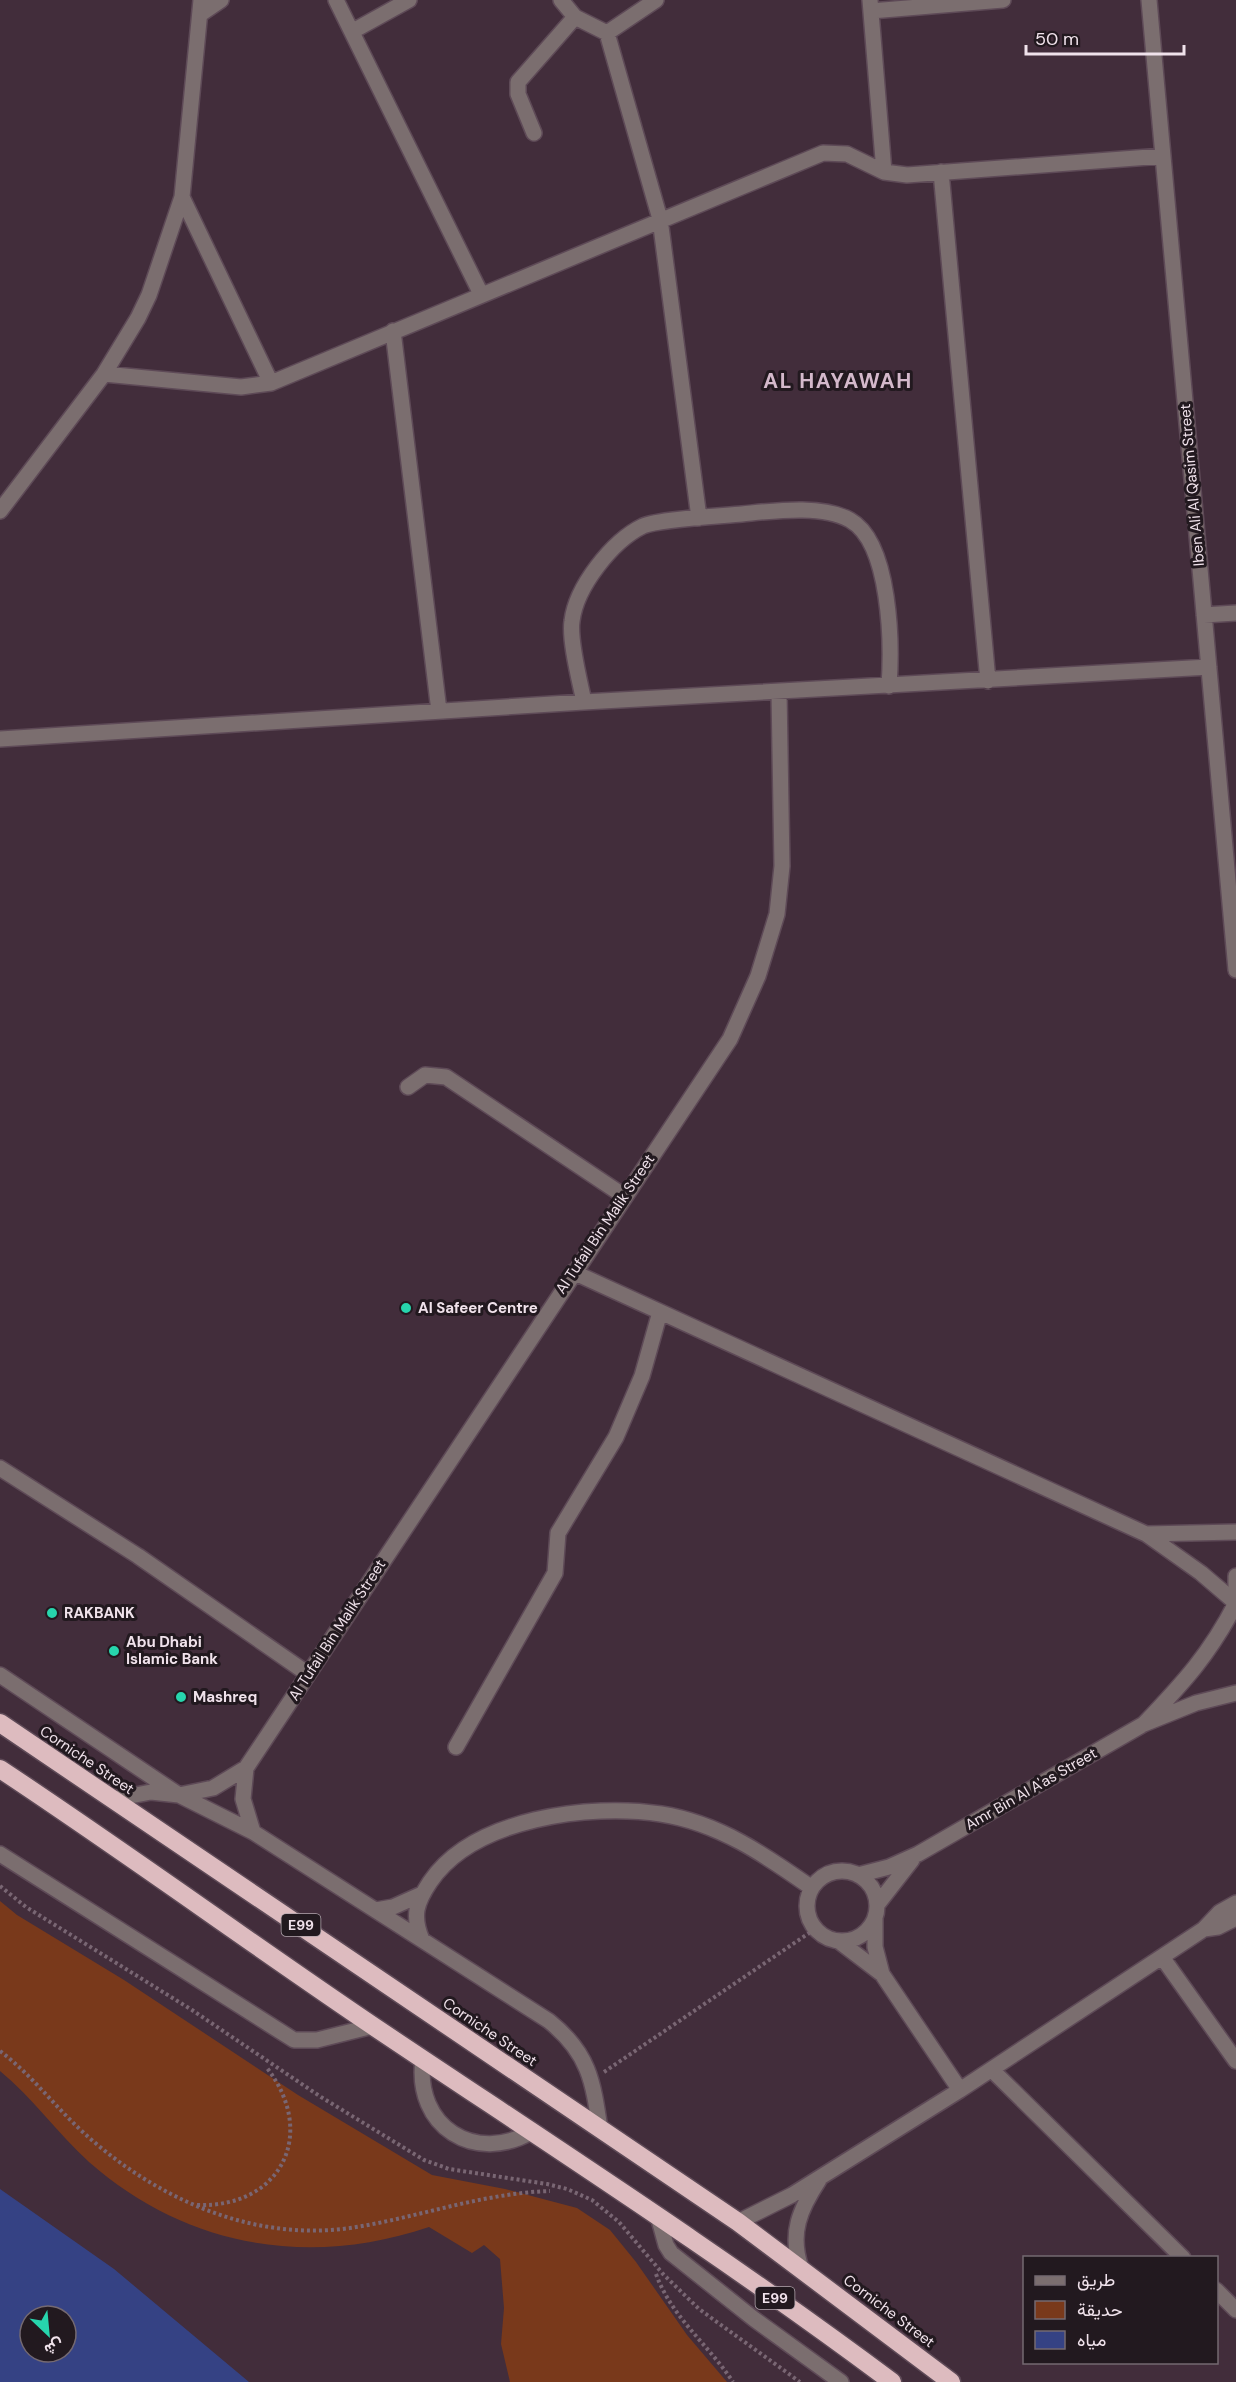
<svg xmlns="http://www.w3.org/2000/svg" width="1236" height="2382" viewBox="0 0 1236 2382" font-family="'DM Sans',Vazirmatn,sans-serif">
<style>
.green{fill:#79391b}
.water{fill:#354284;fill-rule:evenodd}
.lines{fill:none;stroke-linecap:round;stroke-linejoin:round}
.minor-casing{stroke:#5e4a57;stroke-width:18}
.highway-casing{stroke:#5e4a57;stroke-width:21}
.path{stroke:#796673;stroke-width:4;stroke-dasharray:3 3;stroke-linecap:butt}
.minor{stroke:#7b6e6f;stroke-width:15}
.highway{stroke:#ddbbbf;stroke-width:18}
.poi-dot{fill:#27d5ad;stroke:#22191f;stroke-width:2}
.labels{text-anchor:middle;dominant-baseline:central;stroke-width:6;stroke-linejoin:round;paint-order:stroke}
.shield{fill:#22191f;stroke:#b2a6ae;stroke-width:1.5}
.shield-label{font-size:14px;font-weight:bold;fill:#f0e2eb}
.street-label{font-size:15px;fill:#f0e2eb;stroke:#22191f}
.poi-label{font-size:15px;font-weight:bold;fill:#f0e2eb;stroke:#22191f;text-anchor:start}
.district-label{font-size:21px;font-weight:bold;letter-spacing:1.5px;fill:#d4b9cb;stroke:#22191f}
</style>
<rect width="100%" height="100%" fill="#422d3b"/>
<path class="green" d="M 0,1901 L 17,1915 L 124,1980 L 298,2095 L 432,2175 L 505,2189 L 577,2208 L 610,2230 L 636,2262 L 687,2335 L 727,2382 L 510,2382 L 501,2344 L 504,2308 L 500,2259 L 484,2245 L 472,2253 L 429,2227 C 308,2268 186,2247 89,2162 C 57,2133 33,2098 0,2071 Z"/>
<path class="water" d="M 0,2189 L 114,2269 L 249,2382 L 0,2382 ZM 30,2316 L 66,2316 L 66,2352 L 30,2352 Z"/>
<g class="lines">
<g class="minor-casing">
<path id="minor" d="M 336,0 L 481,294
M 561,0 L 575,17 L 607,33 L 660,219 L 699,518
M 870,0 L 884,172
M 1149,0 L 1236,970
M 871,11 L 1003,0
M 202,13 L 221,0
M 353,31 L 409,0
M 607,33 L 656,0
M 534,133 L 518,94 L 518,82 L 575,17
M 941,172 L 988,681
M 182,197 L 271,383
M 393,331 L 439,711
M 104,374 L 241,387 L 271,383 L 823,153 L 847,154 L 884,172 L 907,175 L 1163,156
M 0,511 L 104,374 L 138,318 L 149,295 L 182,197 L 201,0
M 1204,615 L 1236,613
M 584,702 C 580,682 569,640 572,621 C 576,587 612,541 643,526 C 659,519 721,516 742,514 C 773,511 822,504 850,520 C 891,543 892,645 889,686
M 0,739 L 584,702 L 1209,667
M 408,1087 L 425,1075 L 446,1077 L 624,1196
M 573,1272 L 1146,1534 L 1201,1573 L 1236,1603 C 1210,1654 1183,1683 1144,1724
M 0,1468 L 138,1556 L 308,1674
M 1146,1534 L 1236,1532
M 1236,1576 L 1236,1603
M 0,1675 L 179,1795 L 213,1788 L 246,1768
M 456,1747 L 555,1573 L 558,1533 L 616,1437 L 642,1376 L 660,1312
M 115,1799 L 151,1792 L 179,1795 L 253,1832 L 549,2021 C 589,2053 593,2081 600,2129
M 253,1832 L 243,1799 L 246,1768 L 730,1039 L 758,976 L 777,914 L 782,866 L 779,692
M 0,1854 L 294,2040 L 317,2040 L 373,2026
M807 1906a35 35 0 1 1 70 0a35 35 0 1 1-70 0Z
M 858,1875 L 889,1867 L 918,1854 L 1144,1724 L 1196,1703 L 1236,1693
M 877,1905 L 912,1860
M 376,1910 L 393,1907 L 422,1894
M 875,1919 L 875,1947 L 882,1974
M 1204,1929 L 1218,1927 L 1236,1918
M 422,1940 C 412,1916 416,1903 430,1882 C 473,1818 590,1803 661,1814 C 719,1823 765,1855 812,1888
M 840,1942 L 882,1974 L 960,2090
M 1162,1957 L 1236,2061
M 423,2059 C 414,2127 475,2165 533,2131
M 992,2070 L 1183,2258
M 658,2216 L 666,2245 L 671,2253 L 754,2319 L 841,2382
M 738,2222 L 792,2195 L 960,2090 L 1204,1929 L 1220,1912 L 1236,1903
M 801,2268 C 789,2233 800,2209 819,2180
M 1216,2290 L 1236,2310"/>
</g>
<g class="highway-casing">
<path id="highway" d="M 0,1723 L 738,2222 L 951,2382
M 0,1769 C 127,1853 250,1943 376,2028 C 549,2144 725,2257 892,2382"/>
</g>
<path class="path" d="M 0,1886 L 26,1907 L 192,2010 L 321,2097 L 424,2160 L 449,2169 L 547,2184 L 567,2189 L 592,2200 L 619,2222 L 663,2274 L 699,2309 L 800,2382
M 0,2051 C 32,2075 55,2107 84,2133 C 155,2198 252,2242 350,2228 C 417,2218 482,2193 550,2191
M 604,2072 L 815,1929
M 197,2205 C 281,2208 318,2134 267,2068
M 656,2274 C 672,2318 708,2344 733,2382"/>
<use href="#minor" class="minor"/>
<use href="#highway" class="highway"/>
</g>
<g class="poi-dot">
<circle cx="406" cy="1308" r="6"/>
<circle cx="52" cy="1613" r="6"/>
<circle cx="114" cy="1651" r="6"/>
<circle cx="181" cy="1697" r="6"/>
</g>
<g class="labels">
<g class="shield">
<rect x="281.5" y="1914" width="39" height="22" rx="4.5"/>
<rect x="755.5" y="2287" width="39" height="22" rx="4.5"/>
</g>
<g class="shield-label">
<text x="301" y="1925">E99</text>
<text x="775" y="2298">E99</text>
</g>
<g class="street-label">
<text transform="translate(1192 485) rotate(-95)">Iben Ali Al Qasim Street</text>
<text transform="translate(605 1224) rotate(-56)">Al Tufail Bin Malik Street</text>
<text transform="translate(337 1630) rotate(-57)">Al Tufail Bin Malik Street</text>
<text transform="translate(87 1760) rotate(34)">Corniche Street</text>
<text transform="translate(1031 1789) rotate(-30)">Amr Bin Al A'as Street</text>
<text transform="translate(490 2032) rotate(34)">Corniche Street</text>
<text transform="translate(889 2311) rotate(37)">Corniche Street</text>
</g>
<g class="poi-label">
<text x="418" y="1308">Al Safeer Centre</text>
<text x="64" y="1613">RAKBANK</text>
<text x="126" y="1642">Abu Dhabi<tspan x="126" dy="17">Islamic Bank</tspan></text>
<text x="193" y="1697">Mashreq</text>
</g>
<g class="district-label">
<text x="838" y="381">AL HAYAWAH</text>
</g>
</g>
<rect x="1023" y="2256" width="195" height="108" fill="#22191f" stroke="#746971" stroke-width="1.5"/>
<rect x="1035" y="2276" width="30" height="9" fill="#7b6e6f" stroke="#746971" stroke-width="1.5"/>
<text x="1077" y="2286" font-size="18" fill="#f0e2eb">طريق</text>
<rect x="1035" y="2301" width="30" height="18" fill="#79391b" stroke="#746971" stroke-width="1.5"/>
<text x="1077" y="2316" font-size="18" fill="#f0e2eb">حديقة</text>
<rect x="1035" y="2331" width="30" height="18" fill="#354284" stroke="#746971" stroke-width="1.5"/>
<text x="1077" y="2346" font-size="18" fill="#f0e2eb">مياه</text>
<g transform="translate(48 2334) rotate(154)"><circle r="28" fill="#22191f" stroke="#746971" stroke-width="1.5"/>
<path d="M0-4.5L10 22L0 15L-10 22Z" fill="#27d5ad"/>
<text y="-9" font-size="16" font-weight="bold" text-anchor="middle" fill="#f0e2eb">ش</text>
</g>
<path d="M1026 45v9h158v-9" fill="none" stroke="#f0e2eb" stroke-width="3"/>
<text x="1035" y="45" font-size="18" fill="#f0e2eb" stroke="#22191f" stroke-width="4.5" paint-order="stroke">50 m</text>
</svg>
